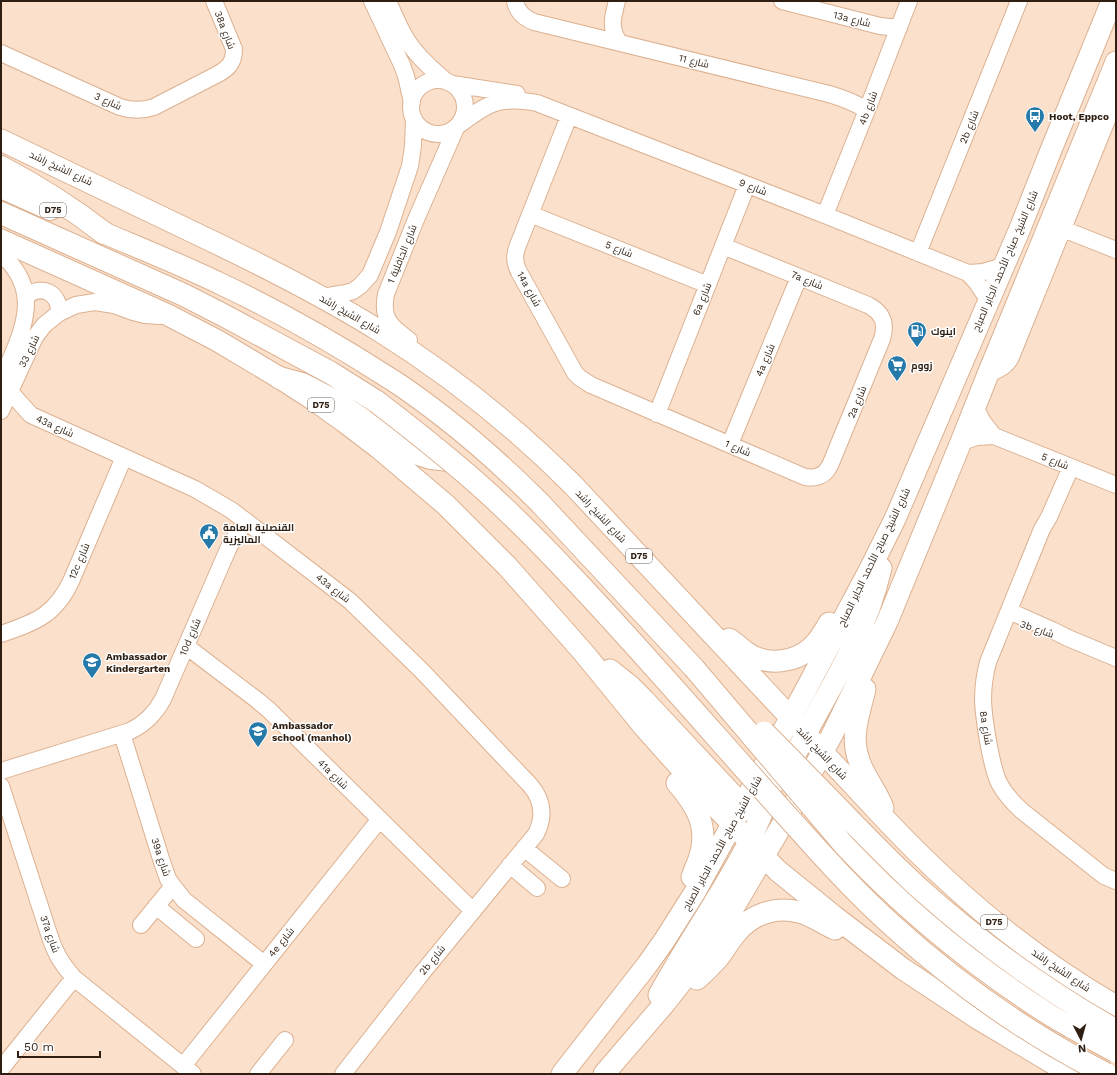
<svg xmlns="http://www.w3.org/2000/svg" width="1117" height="1075" viewBox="0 0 1117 1075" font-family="'Work Sans',Cairo,sans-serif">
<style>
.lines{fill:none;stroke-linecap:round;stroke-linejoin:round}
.minor-casing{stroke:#dcb190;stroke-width:18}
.major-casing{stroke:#dcb190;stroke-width:23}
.highway-casing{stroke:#dcb190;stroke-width:24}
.minor{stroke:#fff;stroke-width:16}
.major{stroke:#fff;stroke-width:21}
.highway{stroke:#fff;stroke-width:22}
.major-bridge-casing{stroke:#dcb190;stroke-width:23;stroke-linecap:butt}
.highway-bridge-casing{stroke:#dcb190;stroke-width:24;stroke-linecap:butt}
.major-bridge{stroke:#fff;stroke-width:21}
.highway-bridge{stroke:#fff;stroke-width:22}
.labels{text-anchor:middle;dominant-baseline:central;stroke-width:3;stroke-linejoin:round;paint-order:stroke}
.shield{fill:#fff;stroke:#6d6259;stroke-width:1}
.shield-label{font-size:9px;font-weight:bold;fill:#2f1f12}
.street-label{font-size:10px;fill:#2f1f12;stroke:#fff}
.poi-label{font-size:10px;font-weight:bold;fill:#2f1f12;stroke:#fff;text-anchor:start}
</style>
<rect width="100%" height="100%" fill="#fbe0cc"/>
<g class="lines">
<g class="minor-casing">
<path id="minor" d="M 372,1 L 402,65 L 406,76 L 412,102
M 388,1 C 395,16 401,33 411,46 C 421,60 434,71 447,82
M 515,1 C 517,12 524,18 534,22 L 829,94 C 843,98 855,103 867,110
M 617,1 C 613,17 609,27 619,42
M 782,1 L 880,26 L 899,28
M 1,53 L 120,107 C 132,111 142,111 154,107 L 218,74 C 229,68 234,62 234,49 L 214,1
M411 107a27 27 0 1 1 54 0a27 27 0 1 1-54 0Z
M 452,84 L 517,94
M 569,116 L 518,245 C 514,255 514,262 519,272 L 575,373 L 580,378 L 591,385 L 805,477 C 817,479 826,475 831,463 L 882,339 C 887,323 883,313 868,305 L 723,246
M 459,125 C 488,103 499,96 537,103 L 825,215 L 968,273 L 977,283 L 989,301
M 530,214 L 708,285
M 825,215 L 867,110 L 909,1
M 1063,229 L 1116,250
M 918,253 L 1019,1
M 1,254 C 46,293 20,336 1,381
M 968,273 L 983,272 L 1004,266
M 26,297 C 41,283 60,293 59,313
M 322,297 L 346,293 L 353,291 L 360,286 L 370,275 L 388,232 L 410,166 L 413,146 L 414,119
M 409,340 C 391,327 381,319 386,294 L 417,217 L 456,128
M 988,374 C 998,370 1006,367 1011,357 L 1116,98
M 10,391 L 20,403 L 31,415 L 195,489 L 231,510 L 247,522 L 350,601 L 422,671 L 530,785 C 543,800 545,816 536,834 L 422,973 L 343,1074
M 975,407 L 983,422 L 994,436
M 1,411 L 35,337 L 44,325 L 59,313 L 76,305 L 95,302 L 114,305 L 133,312 L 145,315 L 160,316
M 657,414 L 747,185
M 961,442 L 977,437 L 994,436 L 1116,485
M 730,444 L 799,277
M 1071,467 L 1049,517 L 1042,529 L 988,662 C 980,693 983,711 988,741 C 991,756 993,770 999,783 C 1005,794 1013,803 1022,811 L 1104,876 L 1116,881
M 1009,611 L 1052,630 L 1068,638 L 1116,658
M 1,634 C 36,622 56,615 72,579 L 124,457
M 186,646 L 257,700 L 269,710 L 473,911
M 122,734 L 162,862 L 168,879 L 173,886 L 184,900 L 264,964
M 1,771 L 130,731 C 145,724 155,714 163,699 L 229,547 L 238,532 L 247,522
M 1,786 L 49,934 C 55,953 61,963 74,978 L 193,1074
M 524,848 L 562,879
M 510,865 L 537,888
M 156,906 L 196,939
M 141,925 L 173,886
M 183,1066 L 380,819
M 1,1069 L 74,978
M 258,1074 L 285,1040"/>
</g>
<g class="major-casing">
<path id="major" d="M 1,140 C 67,171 133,203 199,235 C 260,264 320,294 378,330 C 449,374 514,426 573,485 L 887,821 C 955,893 1030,957 1116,1006
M 104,233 C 144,250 184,266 223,285 C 280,312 336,344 389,378 C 407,389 424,402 441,415 C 476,442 509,472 540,503 L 694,668
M 1,240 L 168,315 L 218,341 L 280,378 L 311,398 L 346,423 L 380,449 L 446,505 L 507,566 L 583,652 L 645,728 L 713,804 L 778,871 L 835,917 L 903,969 L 977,1018 L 1071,1074
M 729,639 C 737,644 743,651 752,656 C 771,665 795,662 811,648 C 819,641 824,632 829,623
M 610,670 L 630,686 L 644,700 L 743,806 L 753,812
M 865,689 C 858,719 848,740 863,770 C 869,783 878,794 883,808
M 785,777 C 804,731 833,689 854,643 C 866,620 875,594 881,568
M 677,783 C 697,806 710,828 699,859 C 697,865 694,871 692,877
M 697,979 C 705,972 712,965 719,957 C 725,949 730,940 737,932 C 752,914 776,906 799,912 C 812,915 823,924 835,929
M 659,995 C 687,943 722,895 749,842 C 763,814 774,783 782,753
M 562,1074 L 647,965 L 664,941 L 695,892 L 804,693 L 869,571 L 895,519 L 1021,226 L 1051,150 L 1112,1
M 604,1074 L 665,1003 L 687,975 L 728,917 L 789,813 L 833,733 L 887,622 L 961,442 L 988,374 L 1116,62"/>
</g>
<g class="highway-casing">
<path id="highway" d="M 1,167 C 37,186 72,208 104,233
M 1,187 L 50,209
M 1,213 L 184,295 L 225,316 L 331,373 L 377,402
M 280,378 L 302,384 L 335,401 L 403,447 L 418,454 L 431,458 L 449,460"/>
</g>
<use href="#minor" class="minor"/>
<use href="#major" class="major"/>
<use href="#highway" class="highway"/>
<g class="major-bridge-casing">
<path id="major-bridge" d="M 694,668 L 844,845 C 906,911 973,966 1050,1015 C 1071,1028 1094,1040 1116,1052
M 764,732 C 794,762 823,792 853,823 C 874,844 895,866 918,887 C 978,941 1045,990 1116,1030"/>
</g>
<g class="highway-bridge-casing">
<path id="highway-bridge" d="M 377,402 C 411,428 446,456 478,484 C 512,514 544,547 574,579 C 641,650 704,723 769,796 C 809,840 848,886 893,926 C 957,984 1029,1035 1106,1074"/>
</g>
<use href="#major-bridge" class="major-bridge"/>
<use href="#highway-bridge" class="highway-bridge"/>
</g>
<defs>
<g id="bus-pin" transform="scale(1)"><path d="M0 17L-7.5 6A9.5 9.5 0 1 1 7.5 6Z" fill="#267aaa" stroke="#fff"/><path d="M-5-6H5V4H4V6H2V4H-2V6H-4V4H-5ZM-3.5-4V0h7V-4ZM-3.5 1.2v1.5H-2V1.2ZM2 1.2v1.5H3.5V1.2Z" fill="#fff"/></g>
<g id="fuel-pin" transform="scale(1)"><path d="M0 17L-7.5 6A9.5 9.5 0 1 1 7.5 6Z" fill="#267aaa" stroke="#fff"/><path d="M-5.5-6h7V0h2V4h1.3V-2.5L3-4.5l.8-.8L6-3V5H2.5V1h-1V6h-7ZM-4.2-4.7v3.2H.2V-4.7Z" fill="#fff"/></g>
<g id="supermarket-pin" transform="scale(1)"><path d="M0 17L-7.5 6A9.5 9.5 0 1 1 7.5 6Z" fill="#267aaa" stroke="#fff"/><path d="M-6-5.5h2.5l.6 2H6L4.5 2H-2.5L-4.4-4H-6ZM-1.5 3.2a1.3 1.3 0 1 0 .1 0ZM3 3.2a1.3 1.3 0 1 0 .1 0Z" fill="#fff"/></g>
<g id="civic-pin" transform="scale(1)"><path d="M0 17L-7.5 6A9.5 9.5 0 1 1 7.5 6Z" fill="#267aaa" stroke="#fff"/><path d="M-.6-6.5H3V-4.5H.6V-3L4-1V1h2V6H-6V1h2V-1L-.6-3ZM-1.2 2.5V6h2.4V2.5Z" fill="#fff"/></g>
<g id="school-pin" transform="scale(1)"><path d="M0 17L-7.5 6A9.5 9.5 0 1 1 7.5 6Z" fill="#267aaa" stroke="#fff"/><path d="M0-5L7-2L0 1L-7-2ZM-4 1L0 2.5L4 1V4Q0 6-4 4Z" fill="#fff"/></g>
</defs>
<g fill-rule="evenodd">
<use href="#bus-pin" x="1035" y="116"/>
<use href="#fuel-pin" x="917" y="331"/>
<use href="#supermarket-pin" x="897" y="365"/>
<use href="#civic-pin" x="209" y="533"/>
<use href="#school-pin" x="92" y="662"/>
<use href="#school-pin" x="258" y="731"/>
</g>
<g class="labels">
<g class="shield">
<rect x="40" y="203" width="26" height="14" rx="3"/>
<rect x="308" y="398" width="26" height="14" rx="3"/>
<rect x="626" y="549" width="26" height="14" rx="3"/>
<rect x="981" y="915" width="26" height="14" rx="3"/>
</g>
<g class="shield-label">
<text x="53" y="210">D75</text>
<text x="321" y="405">D75</text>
<text x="639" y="556">D75</text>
<text x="994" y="922">D75</text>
</g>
<g class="street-label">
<text transform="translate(852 19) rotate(14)">13a شارع</text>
<text transform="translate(225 30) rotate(69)">38a شارع</text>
<text transform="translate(694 61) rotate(14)">شارع 11</text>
<text transform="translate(108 101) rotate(24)">شارع 3</text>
<text transform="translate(868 108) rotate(-69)">4b شارع</text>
<text transform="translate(969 127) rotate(-68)">2b شارع</text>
<text transform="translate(61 168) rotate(25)">شارع الشيخ راشد</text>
<text transform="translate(753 187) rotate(21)">شارع 9</text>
<text transform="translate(619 249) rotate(22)">شارع 5</text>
<text transform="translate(402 254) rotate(-68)">شارع الجافلية 1</text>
<text transform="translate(1005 261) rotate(-67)">شارع الشيخ صباح الأحمد الجابر الصباح</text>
<text transform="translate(807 280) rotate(22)">7a شارع</text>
<text transform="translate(529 289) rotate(61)">14a شارع</text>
<text transform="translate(702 299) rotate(-68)">6a شارع</text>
<text transform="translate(350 314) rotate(30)">شارع الشيخ راشد</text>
<text transform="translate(29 351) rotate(-64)">شارع 33</text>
<text transform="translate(765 360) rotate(-67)">4a شارع</text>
<text transform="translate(857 402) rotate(-68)">2a شارع</text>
<text transform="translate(55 426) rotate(24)">43a شارع</text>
<text transform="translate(738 448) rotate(23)">شارع 1</text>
<text transform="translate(1055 461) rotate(22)">شارع 5</text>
<text transform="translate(601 516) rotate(47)">شارع الشيخ راشد</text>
<text transform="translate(874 557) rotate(-64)">شارع الشيخ صباح الأحمد الجابر الصباح</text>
<text transform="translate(79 561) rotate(-67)">12c شارع</text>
<text transform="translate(333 588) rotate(38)">43a شارع</text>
<text transform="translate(1037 629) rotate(19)">3b شارع</text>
<text transform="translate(190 637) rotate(-67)">10d شارع</text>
<text transform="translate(986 728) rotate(81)">8a شارع</text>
<text transform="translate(822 753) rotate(47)">شارع الشيخ راشد</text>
<text transform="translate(333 774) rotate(44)">41a شارع</text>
<text transform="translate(722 843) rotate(-61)">شارع الشيخ صباح الأحمد الجابر الصباح</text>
<text transform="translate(161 857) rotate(71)">39a شارع</text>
<text transform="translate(50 934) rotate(70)">37a شارع</text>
<text transform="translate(281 942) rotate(-51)">4e شارع</text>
<text transform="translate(432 960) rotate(-51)">2b شارع</text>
<text transform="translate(1061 970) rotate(34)">شارع الشيخ راشد</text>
</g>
<g class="poi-label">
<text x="1049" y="116">Hoot, Eppco</text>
<text x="931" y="331">اينوك</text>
<text x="911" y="365">زووم</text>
<text x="223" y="527">القنصلية العامة<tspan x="223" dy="12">الماليزية</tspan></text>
<text x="106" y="656">Ambassador<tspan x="106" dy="12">Kindergarten</tspan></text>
<text x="272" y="725">Ambassador<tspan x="272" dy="12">school (manhol)</tspan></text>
</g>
</g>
<rect width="1117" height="1075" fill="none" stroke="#2f1f12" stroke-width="4"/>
<g transform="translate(1081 1039) rotate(174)" stroke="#ffffff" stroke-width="3" paint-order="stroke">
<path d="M0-3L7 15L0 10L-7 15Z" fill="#2f1f12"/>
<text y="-6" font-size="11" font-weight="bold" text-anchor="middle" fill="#2f1f12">N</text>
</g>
<path d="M18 1051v6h82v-6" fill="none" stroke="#2f1f12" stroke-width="2"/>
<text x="24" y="1051" font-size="12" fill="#2f1f12" stroke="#ffffff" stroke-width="3" paint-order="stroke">50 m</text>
</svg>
